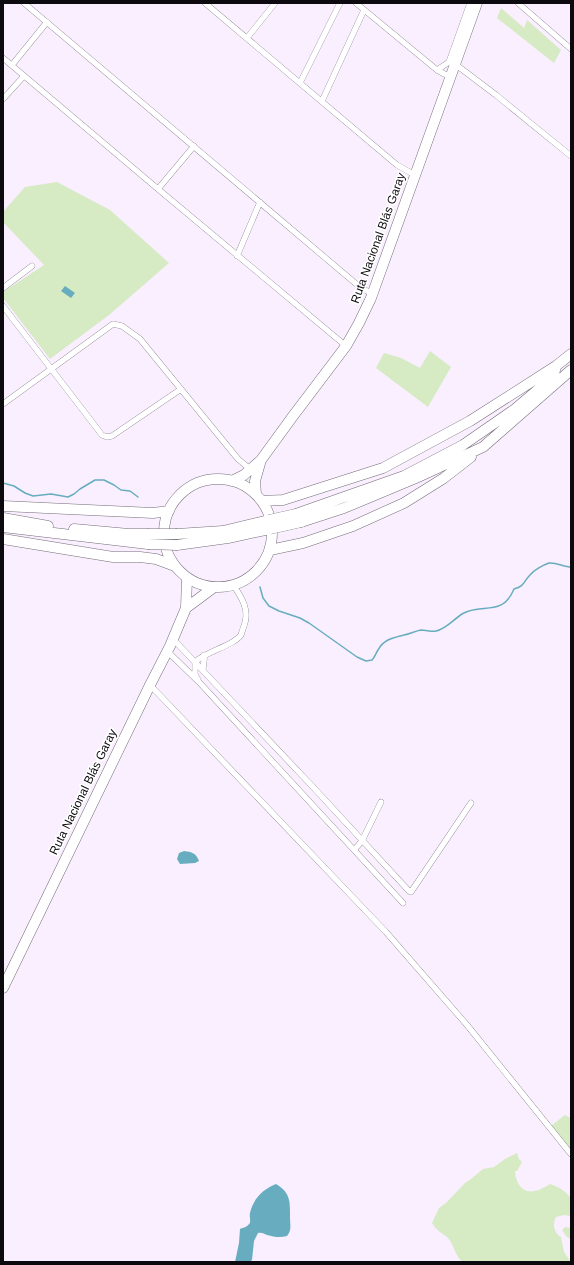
<svg xmlns="http://www.w3.org/2000/svg" width="574" height="1265" viewBox="0 0 574 1265" font-family="Arial,sans-serif">
<style>
.green{fill:#d6eac4}
.water{fill:#67adbf}
.lines{fill:none;stroke-linecap:round;stroke-linejoin:round}
.stream{stroke:#67adbf;stroke-width:1.5}
.street-casing{stroke:#756d79;stroke-width:6}
.highway-casing{stroke:#756d79;stroke-width:11}
.street{stroke:#fff;stroke-width:5.5}
.highway{stroke:#fff;stroke-width:10}
.highway-bridge-casing{stroke:#756d79;stroke-width:11;stroke-linecap:butt}
.highway-bridge{stroke:#fff;stroke-width:10}
.labels{text-anchor:middle;dominant-baseline:central;stroke-width:3.5;stroke-linejoin:round;paint-order:stroke}
.street-label{font-size:12px;fill:#0d0a0f;stroke:#fff}
</style>
<rect width="100%" height="100%" fill="#f9effe"/>
<path class="green" d="M 501,8 L 524,28 L 527,20 L 561,50 L 554,63 L 497,18 Z
M 57,182 L 110,210 L 169,263 L 109,315 L 50,359 L 3,298 L 3,292 L 44,265 L 3,222 L 3,212 L 25,187 Z
M 430,351 L 451,367 L 428,407 L 376,368 L 384,353 L 401,358 L 420,368 Z
M 565,1115 L 571,1118 L 571,1147 L 567,1148 L 551,1129 L 552,1125 C 557,1122 560,1118 565,1115 Z
M 517,1153 L 519,1159 L 522,1162 L 517,1171 L 515,1171 C 515,1176 516,1178 518,1183 C 526,1197 539,1191 550,1184 C 557,1186 568,1192 571,1199 C 573,1203 571,1211 571,1216 L 564,1215 L 556,1217 C 552,1224 554,1233 561,1237 L 564,1252 L 571,1262 L 463,1262 C 455,1257 455,1246 448,1238 C 442,1232 437,1232 432,1223 L 439,1208 L 446,1203 L 465,1183 L 471,1179 L 483,1169 L 494,1167 L 505,1159 Z
M 565,1227 L 571,1228 L 571,1239 L 567,1237 L 562,1230 Z"/>
<path class="water" d="M 65,286 L 75,293 L 71,298 L 61,291 Z
M 184,851 C 192,852 196,853 199,861 L 195,863 L 180,864 L 177,859 L 179,853 Z
M 276,1184 C 291,1193 290,1202 290,1217 C 290,1225 292,1230 287,1236 C 280,1238 274,1237 267,1235 C 264,1234 262,1232 258,1233 L 254,1241 L 252,1260 L 250,1262 L 235,1262 L 239,1243 L 240,1229 C 242,1228 247,1227 248,1225 C 252,1223 249,1217 250,1213 C 253,1199 263,1189 276,1184 Z"/>
<g class="lines">
<path class="stream" d="M 3,483 L 14,486 L 25,493 L 33,496 L 51,494 L 68,497 L 74,494 L 80,489 L 95,480 L 104,480 L 114,485 L 121,490 L 130,491 L 138,497
M 260,587 L 263,598 L 269,606 L 279,611 L 300,618 L 309,623 L 357,657 L 366,661 L 372,660 C 375,657 376,653 378,650 C 384,639 393,638 404,635 C 410,634 415,631 421,630 C 426,630 432,632 436,631 C 446,629 454,619 462,614 C 481,602 502,618 514,589 C 525,586 523,582 530,575 C 534,570 543,565 549,563 C 556,562 564,567 571,567"/>
<g class="street-casing">
<path id="street" d="M 24,3 L 361,288 L 373,294
M 205,3 L 397,165 L 415,175
M 356,3 L 437,70 L 450,77
M 518,3 L 571,49
M 247,38 L 275,3
M 3,58 L 158,189 L 346,346
M 455,64 L 496,95 L 571,156
M 12,65 L 47,22
M 437,70 L 449,62 L 470,3
M 300,83 L 340,3
M 3,99 L 24,76
M 322,101 L 364,10
M 158,189 L 194,146
M 237,256 L 260,202
M 3,288 L 32,266
M 3,306 L 102,435 L 107,437 L 112,436 L 181,389
M 3,404 L 113,324 L 122,326 L 140,339 L 238,459 L 250,469
M 173,639 L 313,787 L 409,891 L 411,892 L 471,803
M 167,651 L 199,682 L 403,903
M 203,670 C 203,665 205,660 204,655
M 198,680 L 195,674 L 195,662 C 207,651 233,646 241,635 C 242,632 243,628 244,626 C 250,611 242,598 234,586
M 150,685 L 386,932 L 467,1025 L 571,1154
M 354,850 L 362,841 L 381,802"/>
</g>
<g class="highway-casing">
<path id="highway" d="M164 533a54 54 0 1 1 108 0a54 54 0 1 1-108 0Z
M 232,481 L 244,475 L 261,460 L 293,416 L 346,346 L 359,323 L 371,298 L 477,3
M 256,494 L 255,481 L 261,460
M 262,501 L 283,500 L 383,468 L 470,421 L 556,366 L 571,354
M 3,506 L 153,513 L 169,511
M 296,514 L 404,476 L 463,445 L 515,409 L 547,382 L 554,374 L 556,366
M 3,518 L 48,526
M 301,522 L 344,508 L 416,478 L 483,447 L 571,370
M 3,527 L 148,544
M 74,529 L 129,534 L 147,534
M 177,534 L 223,531 L 269,520
M 3,539 L 113,557 L 140,557 L 156,559 L 175,566
M 177,545 L 228,538 L 270,529
M 270,550 L 303,543 L 353,526 L 404,503 L 444,478 L 471,457
M 186,608 L 213,588
M 3,988 L 150,685 L 170,646 L 186,608 L 187,578"/>
</g>
<use href="#street" class="street"/>
<use href="#highway" class="highway"/>
<g class="highway-bridge-casing">
<path id="highway-bridge" d="M 269,520 L 296,514
M 270,529 L 301,522
M 147,534 L 177,534
M 148,544 L 177,545"/>
</g>
<use href="#highway-bridge" class="highway-bridge"/>
</g>
<g class="labels">
<g class="street-label">
<text transform="translate(378 238) rotate(-70)">Ruta Nacional Blás Garay</text>
<text transform="translate(83 792) rotate(-64)">Ruta Nacional Blás Garay</text>
</g>
</g>
<rect width="574" height="1265" fill="none" stroke="#0d0a0f" stroke-width="8"/>
</svg>
